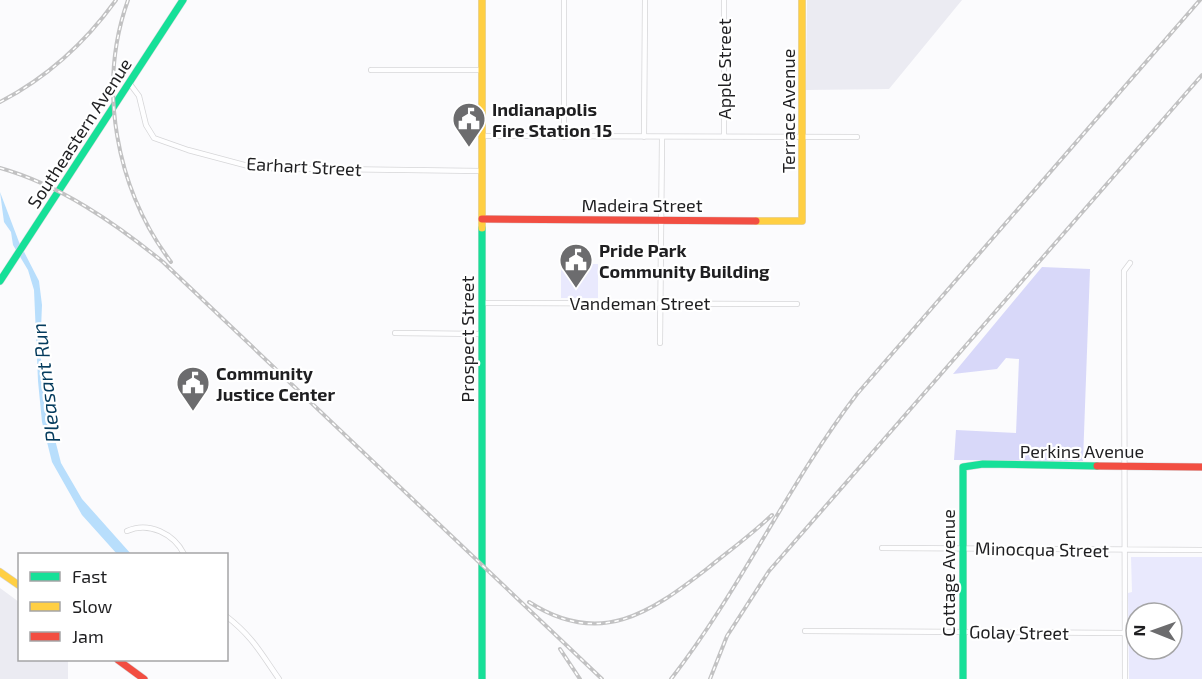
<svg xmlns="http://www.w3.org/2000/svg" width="1202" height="679" viewBox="0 0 1202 679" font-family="'Exo 2',sans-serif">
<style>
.built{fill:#ebebf2}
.green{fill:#e9e9fd;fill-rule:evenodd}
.forest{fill:#d8d8f9}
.water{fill:#b8defc}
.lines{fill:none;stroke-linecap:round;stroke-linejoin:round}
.street-casing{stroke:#d6d6d8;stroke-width:6}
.fast-casing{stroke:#d6d6d8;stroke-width:8}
.slow-casing{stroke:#d6d6d8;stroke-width:8}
.jam-casing{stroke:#d6d6d8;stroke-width:8}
.street{stroke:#fefeff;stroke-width:4.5}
.fast{stroke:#16e098;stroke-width:7}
.slow{stroke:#ffcf43;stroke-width:7}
.jam{stroke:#f24e42;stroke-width:7}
.rail-casing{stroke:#c2c2c3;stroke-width:4}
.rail{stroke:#fff;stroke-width:1.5;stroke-dasharray:4.5;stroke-linecap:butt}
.labels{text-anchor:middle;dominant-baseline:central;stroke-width:4.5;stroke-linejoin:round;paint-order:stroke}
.street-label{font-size:18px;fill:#1f1f21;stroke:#fff}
.poi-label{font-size:18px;font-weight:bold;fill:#1f1f21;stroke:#fff;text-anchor:start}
.water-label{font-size:20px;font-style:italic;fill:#043b5d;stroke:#fff}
</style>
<rect width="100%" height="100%" fill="#fbfbfd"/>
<path class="built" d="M 807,0 L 962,0 L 889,89 L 806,90 Z
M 0,588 L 19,602 L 20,660 L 68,660 L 68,679 L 0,679 Z"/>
<path class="green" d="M 561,264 L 598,264 L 598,298 L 561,298 Z
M 1131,557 L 1202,557 L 1202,679 L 1129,679 L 1128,593 L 1132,592 ZM 1136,613 L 1172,613 L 1172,649 L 1136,649 Z"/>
<path class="forest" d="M 1042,267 L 1090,269 L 1083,461 L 954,460 L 956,430 L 1016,433 L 1019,359 L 1006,358 L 997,369 L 953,374 Z"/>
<path class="water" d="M 0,192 L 19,242 L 39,281 L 42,305 L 40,353 L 51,424 L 61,463 L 82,499 L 131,554 L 117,554 L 82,515 L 52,462 L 42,422 L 38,381 L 34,290 L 28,270 L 13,245 L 11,232 L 4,222 Z"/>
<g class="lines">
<g class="street-casing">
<path id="street" d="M 724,0 L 724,137
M 371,70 L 482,70
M 130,84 L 139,96 L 146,125 L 154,138 L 188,150 L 256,168 L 482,171
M 482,136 L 857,137
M 564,137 L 564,0
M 644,137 L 645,0
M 482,303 L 797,304
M 395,333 L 482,334
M 660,343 L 662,137
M 127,531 C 149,521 174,534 184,554
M 882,548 L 1202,550
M 226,616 C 253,637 260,652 279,679
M 805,631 L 1125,633
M 1125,679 L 1124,271 L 1130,263"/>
</g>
<g class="fast-casing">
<path id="fast" d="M 482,228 L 482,679
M 0,281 L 183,0
M 963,679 L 963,467 L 983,464 L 1097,466"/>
</g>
<g class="slow-casing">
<path id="slow" d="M 482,0 L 482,228
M 756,221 L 802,221 L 802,0
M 0,572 L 20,586"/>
</g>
<g class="jam-casing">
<path id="jam" d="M 482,219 L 756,221
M 1097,466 L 1202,467
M 118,660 L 144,679"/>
</g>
<use href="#street" class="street"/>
<use href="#fast" class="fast"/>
<use href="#slow" class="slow"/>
<use href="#jam" class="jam"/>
<g class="rail-casing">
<path id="rail" d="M 128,0 C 97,87 116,189 171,262
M 0,102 C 48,77 85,43 116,0
M 0,168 C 60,185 115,223 163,262 L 602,679
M 529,602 C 600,648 650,613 708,568 C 729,551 752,534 772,515
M 560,649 L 580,679
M 671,679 C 741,589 788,484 857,394 L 1200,0
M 710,679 L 727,636 L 769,571 L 1202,75"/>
</g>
<use href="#rail" class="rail"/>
</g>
<defs>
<g id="civic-pin" transform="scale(1.725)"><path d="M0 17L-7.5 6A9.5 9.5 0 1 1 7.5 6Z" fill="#6c6c6e" stroke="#fff"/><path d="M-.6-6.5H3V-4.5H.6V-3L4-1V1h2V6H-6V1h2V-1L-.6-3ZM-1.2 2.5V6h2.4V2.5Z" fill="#fff"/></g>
</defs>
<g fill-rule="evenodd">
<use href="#civic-pin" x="469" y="119"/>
<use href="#civic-pin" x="576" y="260"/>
<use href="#civic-pin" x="193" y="383"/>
</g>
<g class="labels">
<g class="street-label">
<text transform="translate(724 69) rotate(-90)">Apple Street</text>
<text transform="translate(788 111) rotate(-90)">Terrace Avenue</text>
<text transform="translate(79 133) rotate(-57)">Southeastern Avenue</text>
<text transform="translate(304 166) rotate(3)">Earhart Street</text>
<text x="642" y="205">Madeira Street</text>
<text x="640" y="303">Vandeman Street</text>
<text transform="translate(467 339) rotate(-90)">Prospect Street</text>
<text x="1082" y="451">Perkins Avenue</text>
<text transform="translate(1042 549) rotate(1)">Minocqua Street</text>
<text transform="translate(948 573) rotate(-90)">Cottage Avenue</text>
<text transform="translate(1019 632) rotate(1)">Golay Street</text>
</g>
<g class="poi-label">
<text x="492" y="109">Indianapolis<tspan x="492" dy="21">Fire Station 15</tspan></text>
<text x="599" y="250">Pride Park<tspan x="599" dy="21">Community Building</tspan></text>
<text x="216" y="373">Community<tspan x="216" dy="21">Justice Center</tspan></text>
</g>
<g class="water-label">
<text transform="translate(45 383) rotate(-97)">Pleasant Run</text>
</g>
</g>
<rect x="18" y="553" width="210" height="108" fill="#ffffff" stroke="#a5a5a6" stroke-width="1.5"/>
<rect x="30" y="572" width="30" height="9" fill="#16e098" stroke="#a5a5a6" stroke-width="1.5"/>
<text x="72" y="583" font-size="18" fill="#1f1f21">Fast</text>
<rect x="30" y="602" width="30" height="9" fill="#ffcf43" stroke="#a5a5a6" stroke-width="1.5"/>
<text x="72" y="613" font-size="18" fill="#1f1f21">Slow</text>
<rect x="30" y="632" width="30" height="9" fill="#f24e42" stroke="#a5a5a6" stroke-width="1.5"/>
<text x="72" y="643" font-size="18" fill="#1f1f21">Jam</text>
<g transform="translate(1154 631) rotate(271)"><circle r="28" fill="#ffffff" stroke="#a5a5a6" stroke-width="1.5"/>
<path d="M0-4.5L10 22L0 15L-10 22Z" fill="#6c6c6e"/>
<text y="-9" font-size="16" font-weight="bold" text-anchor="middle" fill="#1f1f21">N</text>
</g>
</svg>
